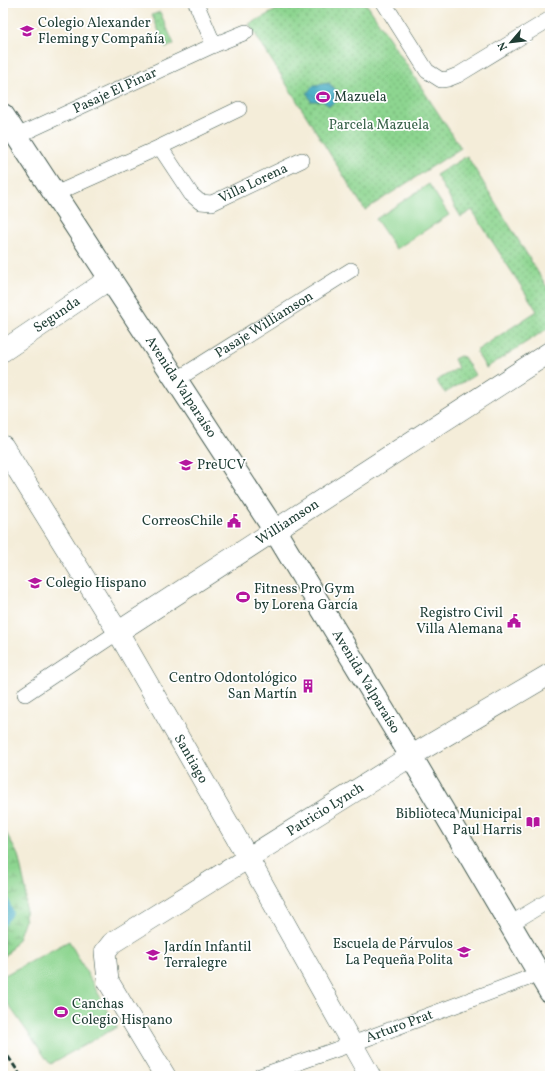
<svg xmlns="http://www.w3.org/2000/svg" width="553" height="1079" viewBox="0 0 553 1079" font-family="Vollkorn,serif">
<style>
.grass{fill:url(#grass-dots);stroke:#568962}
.wetland{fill:url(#wetland-marsh);stroke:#568962}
.pitch{fill:#8dd590;stroke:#568962}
.water{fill:url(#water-waves);stroke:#32747c}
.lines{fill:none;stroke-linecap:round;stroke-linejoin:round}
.stream{stroke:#44abc3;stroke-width:5.5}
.street-casing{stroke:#3f574d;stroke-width:16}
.secondary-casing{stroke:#3f574d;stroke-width:22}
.primary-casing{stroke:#3f574d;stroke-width:24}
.street{stroke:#fff;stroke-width:15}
.secondary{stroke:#fff;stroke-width:21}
.primary{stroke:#fff;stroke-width:22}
.rail{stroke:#1f3d34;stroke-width:3;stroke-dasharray:6 3;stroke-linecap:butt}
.labels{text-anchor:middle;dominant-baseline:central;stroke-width:3.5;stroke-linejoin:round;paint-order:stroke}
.poi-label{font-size:14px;fill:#1f3d34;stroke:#fff;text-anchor:start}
.street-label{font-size:14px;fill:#1f3d34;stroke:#fff}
.park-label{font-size:14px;fill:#3a634b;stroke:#fff}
</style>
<defs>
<pattern id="grass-dots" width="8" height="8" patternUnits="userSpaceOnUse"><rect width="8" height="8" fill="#8dd590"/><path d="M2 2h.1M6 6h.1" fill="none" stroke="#73ae76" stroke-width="1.8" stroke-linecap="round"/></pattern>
<pattern id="wetland-marsh" width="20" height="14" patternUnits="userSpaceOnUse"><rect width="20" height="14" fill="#8dd590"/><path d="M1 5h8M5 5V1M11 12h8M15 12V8" fill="none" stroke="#73ae76"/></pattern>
<pattern id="water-waves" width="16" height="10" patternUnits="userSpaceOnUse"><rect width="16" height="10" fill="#44abc3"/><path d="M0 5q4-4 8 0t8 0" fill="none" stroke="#388c9f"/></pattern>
</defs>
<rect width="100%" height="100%" fill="#fff"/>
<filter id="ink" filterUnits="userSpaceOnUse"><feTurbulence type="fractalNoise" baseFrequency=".025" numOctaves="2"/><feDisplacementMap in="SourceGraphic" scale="8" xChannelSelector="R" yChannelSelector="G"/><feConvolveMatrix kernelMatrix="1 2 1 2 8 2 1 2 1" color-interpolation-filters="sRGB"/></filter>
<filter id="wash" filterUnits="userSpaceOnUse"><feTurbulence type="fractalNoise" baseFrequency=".012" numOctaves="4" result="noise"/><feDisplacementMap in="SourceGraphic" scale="16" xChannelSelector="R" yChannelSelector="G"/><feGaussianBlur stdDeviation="0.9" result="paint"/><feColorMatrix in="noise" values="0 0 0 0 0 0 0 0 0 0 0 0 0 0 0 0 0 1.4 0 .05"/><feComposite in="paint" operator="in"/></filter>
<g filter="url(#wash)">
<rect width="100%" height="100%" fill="#f4edd9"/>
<path class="grass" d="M 290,3 L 366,3 L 461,148 L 365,210 L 249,24 Z
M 160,12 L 174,44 L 166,48 L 152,15 Z
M 467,156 L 550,292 L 550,327 L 486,368 L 476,351 L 537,311 L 472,210 L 461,217 L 436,175 Z
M 460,356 L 464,357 L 475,375 L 445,393 L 436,381 L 458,368 L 454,359 Z"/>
<path class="wetland" d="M 3,827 L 18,855 L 26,891 L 25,919 L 18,939 L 7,954 L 3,958 Z"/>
<path class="pitch" d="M 429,184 L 449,215 L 396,249 L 376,219 Z
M 69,941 L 117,1027 L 50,1064 L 3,997 L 3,976 Z"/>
<path class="water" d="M 329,83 L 337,91 L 337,100 L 329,106 L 323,101 L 311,101 L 307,93 L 314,85 Z"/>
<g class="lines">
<path class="stream" d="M 3,891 L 10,912 L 3,923"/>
</g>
</g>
<g filter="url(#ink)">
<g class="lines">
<g class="street-casing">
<g id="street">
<path d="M 196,3 L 214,45"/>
<path d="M 384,3 L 427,71 L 441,80 L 448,79 L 458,75 L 550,19"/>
<path id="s1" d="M 17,136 L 214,45 L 246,32"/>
<path id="s2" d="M 160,147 L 191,194 L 200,202 L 212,203 L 302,160"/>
<path d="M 55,194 L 160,147 L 239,109"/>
<path id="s3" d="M 176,380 L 351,270"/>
<path d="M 25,694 L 118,632"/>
<path d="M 510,924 L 550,900"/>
<path id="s4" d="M 260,1076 L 352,1044 L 539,974"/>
</g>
</g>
<g class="secondary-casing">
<g id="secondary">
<path id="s5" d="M 3,351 L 111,278"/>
<path id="s6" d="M 3,446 L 118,632 L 248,858 L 370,1076"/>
<path id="s7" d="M 118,632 L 550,352"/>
<path id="s8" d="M 165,1076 L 108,981 L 105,952 L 112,943 L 411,756 L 550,674"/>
</g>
</g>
<g class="primary-casing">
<g id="primary">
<path id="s9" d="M 3,115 L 275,531 L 411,756 L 550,992"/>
</g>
</g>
<use href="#street" class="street"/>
<use href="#secondary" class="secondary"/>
<use href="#primary" class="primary"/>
<path class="rail" d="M 3,1049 L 21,1076
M 3,1066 L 9,1076"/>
</g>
</g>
<defs>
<g id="school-bare" transform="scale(1.08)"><path d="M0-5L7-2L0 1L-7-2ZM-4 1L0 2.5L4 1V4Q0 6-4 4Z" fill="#b5179e" stroke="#fff" stroke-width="2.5" paint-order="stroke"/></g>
<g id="stadium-bare" transform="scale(1.08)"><path d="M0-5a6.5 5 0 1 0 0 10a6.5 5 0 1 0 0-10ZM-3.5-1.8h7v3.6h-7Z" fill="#b5179e" stroke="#fff" stroke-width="2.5" paint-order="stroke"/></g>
<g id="university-bare" transform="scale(1.08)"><path d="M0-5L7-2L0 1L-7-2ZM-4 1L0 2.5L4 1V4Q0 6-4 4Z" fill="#b5179e" stroke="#fff" stroke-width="2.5" paint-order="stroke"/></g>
<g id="civic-bare" transform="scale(1.08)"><path d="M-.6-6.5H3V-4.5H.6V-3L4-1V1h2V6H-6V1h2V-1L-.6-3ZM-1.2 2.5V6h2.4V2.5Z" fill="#b5179e" stroke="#fff" stroke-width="2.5" paint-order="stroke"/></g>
<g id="building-bare" transform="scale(1.08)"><path d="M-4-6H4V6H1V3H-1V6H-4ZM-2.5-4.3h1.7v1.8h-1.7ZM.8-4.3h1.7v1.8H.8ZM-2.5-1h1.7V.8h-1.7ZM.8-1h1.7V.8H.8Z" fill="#b5179e" stroke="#fff" stroke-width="2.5" paint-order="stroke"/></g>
<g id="library-bare" transform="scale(1.08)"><path d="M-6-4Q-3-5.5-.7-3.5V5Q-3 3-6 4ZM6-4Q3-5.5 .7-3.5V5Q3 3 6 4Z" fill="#b5179e" stroke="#fff" stroke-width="2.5" paint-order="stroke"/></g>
</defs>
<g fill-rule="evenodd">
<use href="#school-bare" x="27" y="31"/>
<use href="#stadium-bare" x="323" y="97"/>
<use href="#university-bare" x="186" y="465"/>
<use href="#civic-bare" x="234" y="521"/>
<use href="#school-bare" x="35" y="583"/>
<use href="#stadium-bare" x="243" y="597"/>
<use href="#civic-bare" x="514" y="621"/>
<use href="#building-bare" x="308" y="686"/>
<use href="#library-bare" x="533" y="822"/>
<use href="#school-bare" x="464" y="952"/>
<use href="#school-bare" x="153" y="955"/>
<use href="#stadium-bare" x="61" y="1012"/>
</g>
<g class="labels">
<g class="poi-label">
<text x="38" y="23">Colegio Alexander<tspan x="38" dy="16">Fleming y Compañía</tspan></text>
<text x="334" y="97">Mazuela</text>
<text x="197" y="465">PreUCV</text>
<text x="223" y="521" text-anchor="end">CorreosChile</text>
<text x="46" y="583">Colegio Hispano</text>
<text x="254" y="589">Fitness Pro Gym<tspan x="254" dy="16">by Lorena García</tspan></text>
<text x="503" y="613" text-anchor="end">Registro Civil<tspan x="503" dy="16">Villa Alemana</tspan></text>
<text x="297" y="678" text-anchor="end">Centro Odontológico<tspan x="297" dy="16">San Martín</tspan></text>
<text x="522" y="814" text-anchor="end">Biblioteca Municipal<tspan x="522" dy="16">Paul Harris</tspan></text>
<text x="453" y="944" text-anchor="end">Escuela de Párvulos<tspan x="453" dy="16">La Pequeña Polita</tspan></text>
<text x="164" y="947">Jardín Infantil<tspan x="164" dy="16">Terralegre</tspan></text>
<text x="72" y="1004">Canchas<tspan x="72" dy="16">Colegio Hispano</tspan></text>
</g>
<g class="street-label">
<text stroke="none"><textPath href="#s1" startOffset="108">Pasaje El Pinar</textPath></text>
<text stroke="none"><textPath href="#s2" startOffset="126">Villa Lorena</textPath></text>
<text stroke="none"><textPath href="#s5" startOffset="65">Segunda</textPath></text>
<text stroke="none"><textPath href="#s3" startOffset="104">Pasaje Williamson</textPath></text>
<text stroke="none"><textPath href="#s9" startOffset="325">Avenida Valparaíso</textPath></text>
<text stroke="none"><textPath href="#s7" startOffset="202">Williamson</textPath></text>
<text stroke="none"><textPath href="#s9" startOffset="673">Avenida Valparaíso</textPath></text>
<text stroke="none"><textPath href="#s6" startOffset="365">Santiago</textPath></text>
<text stroke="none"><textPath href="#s8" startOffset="403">Patricio Lynch</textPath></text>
<text stroke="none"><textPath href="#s4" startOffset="148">Arturo Prat</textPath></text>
</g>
<g class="park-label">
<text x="379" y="125">Parcela Mazuela</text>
</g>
</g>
<rect width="553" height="1079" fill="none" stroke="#fff" stroke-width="16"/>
<g transform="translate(511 42) rotate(242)" stroke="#ffffff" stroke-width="3" paint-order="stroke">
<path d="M0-3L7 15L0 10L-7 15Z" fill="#1f3d34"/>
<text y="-6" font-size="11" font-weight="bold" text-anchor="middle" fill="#1f3d34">N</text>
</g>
</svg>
